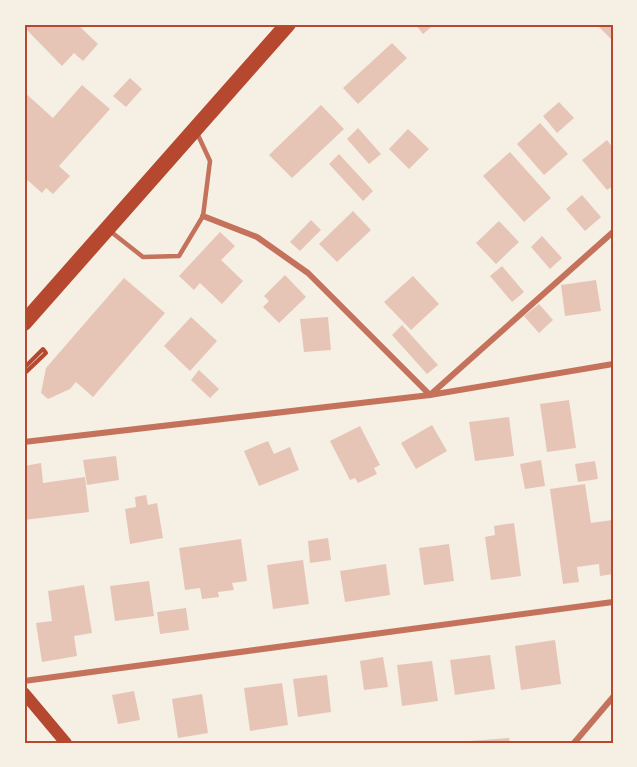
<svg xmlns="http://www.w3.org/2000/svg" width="637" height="767" viewBox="0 0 637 767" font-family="Helvetica,sans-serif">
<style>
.building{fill:#e6c5b7}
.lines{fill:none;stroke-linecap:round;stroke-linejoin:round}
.path{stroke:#b5482f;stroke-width:4}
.service{stroke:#c5725c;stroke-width:4.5}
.minor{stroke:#c5725c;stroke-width:6}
.secondary{stroke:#b5482f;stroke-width:12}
.trunk{stroke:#b5482f;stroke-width:16}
.neatline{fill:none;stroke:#b5482f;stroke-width:2}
</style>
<rect width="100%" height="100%" fill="#f6efe4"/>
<path class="building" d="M 24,24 L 77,24 L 98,44 L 83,61 L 74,53 L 62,66 L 27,30 L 24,33 Z
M 415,24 L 435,24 L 423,34 Z
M 601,24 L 613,24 L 613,41 L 598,26 Z
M 392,43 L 407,58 L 358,104 L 343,88 Z
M 130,78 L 142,89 L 126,107 L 113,96 Z
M 82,85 L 110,109 L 59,166 L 70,176 L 53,194 L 46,188 L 42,193 L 24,177 L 24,92 L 53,118 Z
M 559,102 L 574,118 L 557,133 L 543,116 Z
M 321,105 L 344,129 L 292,178 L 269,155 Z
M 540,123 L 568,154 L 544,175 L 517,144 Z
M 358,128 L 381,154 L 369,164 L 347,139 Z
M 408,129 L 429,149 L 409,169 L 389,149 Z
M 607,140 L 613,148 L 613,186 L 607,190 L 582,160 Z
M 510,152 L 551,198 L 524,222 L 483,176 Z
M 339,154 L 373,191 L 363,201 L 329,164 Z
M 582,195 L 601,217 L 585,231 L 566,209 Z
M 353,211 L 371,230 L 337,262 L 319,244 Z
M 311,220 L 321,230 L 300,251 L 290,242 Z
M 499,221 L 519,242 L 496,264 L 476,243 Z
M 220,232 L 235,246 L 221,260 L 243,281 L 222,304 L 200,283 L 194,290 L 179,276 Z
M 542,236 L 562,258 L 550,269 L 531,247 Z
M 502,266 L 524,292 L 512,302 L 490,276 Z
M 285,275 L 306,297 L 279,323 L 263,307 L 269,301 L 264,296 Z
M 413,276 L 439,304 L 411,330 L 384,302 Z
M 124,278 L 165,313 L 93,397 L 76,382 L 70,389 L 48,399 L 41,393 L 46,368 Z
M 596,280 L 601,311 L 565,316 L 561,285 Z
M 539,304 L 553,320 L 539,333 L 524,316 Z
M 191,317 L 217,341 L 190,371 L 164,346 Z
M 328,317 L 331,350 L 304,352 L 300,319 Z
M 402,325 L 438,365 L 427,374 L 392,335 Z
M 199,370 L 219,389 L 210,398 L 191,380 Z
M 569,400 L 576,448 L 547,452 L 540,404 Z
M 509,417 L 514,456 L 475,461 L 469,422 Z
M 432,425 L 447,451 L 416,469 L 401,443 Z
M 360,426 L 380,465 L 374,468 L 377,474 L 358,483 L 355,478 L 350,480 L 330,441 Z
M 268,441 L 274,454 L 290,447 L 299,470 L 259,486 L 244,451 Z
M 116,456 L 119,480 L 87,485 L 83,460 Z
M 541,460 L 545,486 L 525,489 L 520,464 Z
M 595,461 L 598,479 L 578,482 L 575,464 Z
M 41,463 L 43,483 L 85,477 L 89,512 L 24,520 L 24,510 L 27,509 L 24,466 Z
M 585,484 L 591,523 L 612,520 L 613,574 L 600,576 L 599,564 L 577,567 L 579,582 L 563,584 L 550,489 Z
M 146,495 L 148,505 L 157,503 L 163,538 L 130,544 L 125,509 L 136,507 L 135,497 Z
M 514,523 L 521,576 L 491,580 L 485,537 L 495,535 L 494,526 Z
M 328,538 L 331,560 L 310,563 L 308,541 Z
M 241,539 L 247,581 L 232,583 L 234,590 L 218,592 L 219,597 L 202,599 L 200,588 L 185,590 L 179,548 Z
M 449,544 L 454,581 L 424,585 L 419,548 Z
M 303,560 L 309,604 L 273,609 L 267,565 Z
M 386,564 L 390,595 L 345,602 L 340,571 Z
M 149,581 L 154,616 L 115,621 L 110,586 Z
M 84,585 L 92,633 L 74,636 L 77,656 L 42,662 L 36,623 L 52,621 L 48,591 Z
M 186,608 L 189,630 L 160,634 L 157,612 Z
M 555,640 L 561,684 L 521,690 L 515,646 Z
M 490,655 L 495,689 L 455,695 L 450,660 Z
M 383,657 L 388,687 L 364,690 L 360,661 Z
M 432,661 L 438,701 L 402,706 L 397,665 Z
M 327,675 L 331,712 L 298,717 L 293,679 Z
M 282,683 L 288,725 L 250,731 L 244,688 Z
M 134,691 L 140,720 L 118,724 L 112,695 Z
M 202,694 L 208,733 L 178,738 L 172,699 Z
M 509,738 L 510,743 L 470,743 L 470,741 Z"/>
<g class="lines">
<path class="path" d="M 24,368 L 43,349 L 46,353
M 24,374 L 46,353"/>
<path class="service" d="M 110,231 L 143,257 L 179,256 L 203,216 L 210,161 L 197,133"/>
<path class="minor" d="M 203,216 L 257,237 L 308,273 L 430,395 L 613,232
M 24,442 L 430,395 L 613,364
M 24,681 L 613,602
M 574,743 L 613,697"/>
<path class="secondary" d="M 24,693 L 66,743"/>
<path class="trunk" d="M 24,323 L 288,24"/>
</g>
<rect width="637" height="767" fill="none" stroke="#f6efe4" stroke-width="51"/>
<rect x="26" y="26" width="586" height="716" class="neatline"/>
</svg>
